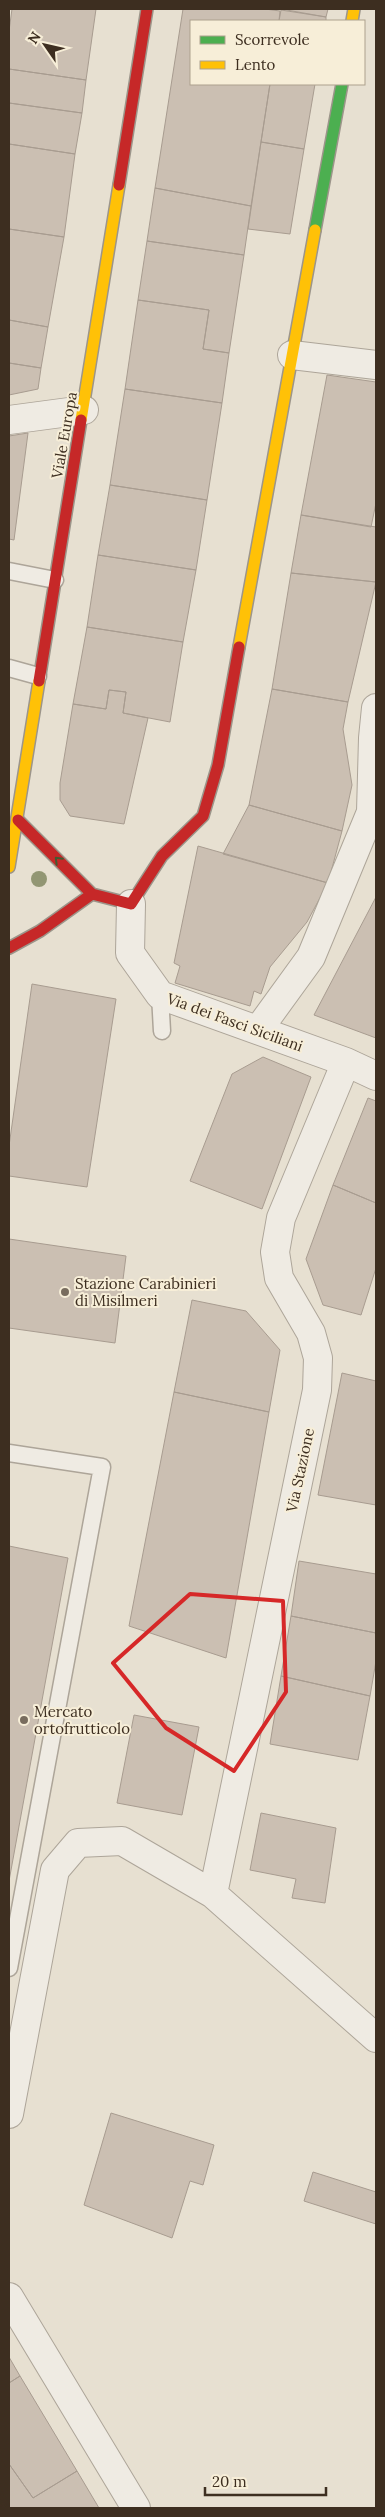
<svg xmlns="http://www.w3.org/2000/svg" width="385" height="2517" viewBox="0 0 385 2517" font-family="Lora,serif">
<style>
.building{fill:#cbbfb2;stroke:#a89c90}
.lines{fill:none;stroke-linecap:round;stroke-linejoin:round}
.lane-casing{stroke:#ada599;stroke-width:19}
.street-casing{stroke:#ada599;stroke-width:30}
.fast-casing{stroke:#9c958a;stroke-width:14}
.slow-casing{stroke:#9c958a;stroke-width:14}
.jam-casing{stroke:#9c958a;stroke-width:14}
.lane{stroke:#efebe3;stroke-width:16}
.street{stroke:#efebe3;stroke-width:28}
.fast{stroke:#4caf50;stroke-width:11}
.slow{stroke:#ffc107;stroke-width:11}
.jam{stroke:#c62828;stroke-width:11}
.tree{fill:#929673}
.oneway{stroke:#425b31}
.marked{fill:none;stroke:#d62828;stroke-width:4;stroke-linejoin:round}
.poi-dot{fill:#786c5e;stroke:#f7eed8;stroke-width:2}
.labels{text-anchor:middle;dominant-baseline:central;stroke-width:4;stroke-linejoin:round;paint-order:stroke}
.street-label{font-size:15px;fill:#3d2e20;stroke:#f7eed8}
.poi-label{font-size:15px;fill:#3d2e20;stroke:#f7eed8;text-anchor:start}
</style>
<rect width="100%" height="100%" fill="#e7e0d1"/>
<path class="building" d="M 12,9 L 96,9 L 86,80 L 9,69 L 9,31 Z
M 183,9 L 265,9 L 280,11 L 279,21 L 191,21 L 191,84 L 270,84 L 251,206 L 155,188 Z
M 281,9 L 328,9 L 326,17 Z
M 281,10 L 326,17 L 326,21 L 279,21 Z
M 9,69 L 86,80 L 82,113 L 9,103 Z
M 270,84 L 315,84 L 304,149 L 261,142 Z
M 9,103 L 82,113 L 75,154 L 9,144 Z
M 261,142 L 304,149 L 290,234 L 248,229 Z
M 9,144 L 75,154 L 64,237 L 9,229 Z
M 155,188 L 251,206 L 244,255 L 147,241 Z
M 9,229 L 64,237 L 48,327 L 9,320 Z
M 147,241 L 244,255 L 229,353 L 203,349 L 209,310 L 138,300 Z
M 138,300 L 209,310 L 203,349 L 229,353 L 222,403 L 125,389 Z
M 9,320 L 48,327 L 41,368 L 9,363 Z
M 9,363 L 41,368 L 38,389 L 9,395 Z
M 327,375 L 376,382 L 376,503 L 371,527 L 301,515 Z
M 125,389 L 222,403 L 207,500 L 110,485 Z
M 28,433 L 14,540 L 9,539 L 9,436 Z
M 110,485 L 207,500 L 196,570 L 98,555 Z
M 301,515 L 376,527 L 376,582 L 291,573 Z
M 98,555 L 196,570 L 183,642 L 87,627 Z
M 291,573 L 376,582 L 348,702 L 272,689 Z
M 87,627 L 183,642 L 170,722 L 123,713 L 126,692 L 109,690 L 106,709 L 73,704 Z
M 272,689 L 348,702 L 343,729 L 352,785 L 342,831 L 249,805 Z
M 109,690 L 126,692 L 123,713 L 148,718 L 124,824 L 70,816 L 60,800 L 60,783 L 73,704 L 106,709 Z
M 249,805 L 342,831 L 328,883 L 223,854 Z
M 198,846 L 328,883 L 307,922 L 270,967 L 261,994 L 254,991 L 250,1006 L 175,983 L 180,966 L 174,963 Z
M 376,897 L 376,1038 L 314,1015 Z
M 32,984 L 116,999 L 87,1187 L 9,1176 L 9,1146 Z
M 263,1057 L 311,1077 L 262,1209 L 190,1181 L 232,1074 Z
M 368,1098 L 376,1101 L 376,1203 L 333,1185 Z
M 333,1185 L 376,1203 L 376,1268 L 361,1315 L 323,1305 L 306,1259 Z
M 9,1239 L 126,1256 L 115,1343 L 9,1328 Z
M 192,1300 L 246,1311 L 280,1350 L 269,1412 L 174,1392 Z
M 342,1373 L 376,1381 L 376,1505 L 318,1495 Z
M 174,1392 L 269,1412 L 226,1658 L 129,1626 Z
M 9,1546 L 68,1558 L 9,1881 Z
M 299,1561 L 376,1574 L 376,1633 L 291,1616 Z
M 291,1616 L 376,1633 L 376,1661 L 370,1696 L 281,1676 Z
M 281,1676 L 370,1696 L 358,1760 L 270,1744 Z
M 134,1715 L 199,1727 L 182,1815 L 117,1803 Z
M 261,1813 L 336,1828 L 325,1903 L 292,1898 L 296,1879 L 250,1870 Z
M 111,2113 L 214,2145 L 203,2185 L 190,2181 L 172,2238 L 84,2205 Z
M 313,2172 L 376,2192 L 376,2224 L 304,2201 Z
M 9,2357 L 20,2376 L 9,2383 Z
M 20,2376 L 77,2471 L 33,2498 L 9,2464 L 9,2383 Z
M 9,2464 L 33,2498 L 77,2471 L 99,2508 L 9,2508 Z"/>
<g class="lines">
<g class="lane-casing">
<path id="lane" d="M 9,571 L 55,580
M 9,668 L 38,676
M 160,995 L 162,1031
M 9,1453 L 102,1467 L 9,1968"/>
</g>
<g class="street-casing">
<path id="street" d="M 292,355 L 376,365
M 9,420 L 84,410
M 131,904 L 130,953 L 160,995 L 346,1062 L 376,1076
M 258,1030 L 311,957 L 371,812 L 373,738 L 376,708
M 213,1894 L 317,1390 L 318,1358 L 311,1333 L 279,1278 L 275,1252 L 281,1218 L 346,1062
M 9,2114 L 55,1870 L 78,1843 L 122,1841 L 213,1894 L 376,2038
M 9,2297 L 136,2508"/>
</g>
<g class="fast-casing">
<path id="fast" d="M 315,230 L 342,84"/>
</g>
<g class="slow-casing">
<path id="slow" d="M 352,21 L 354,9
M 81,420 L 119,185
M 239,647 L 315,230
M 9,867 L 39,681"/>
</g>
<g class="jam-casing">
<path id="jam" d="M 119,185 L 147,9
M 39,681 L 81,420
M 18,820 L 92,894
M 9,948 L 40,931 L 92,894 L 131,904 L 162,856 L 203,816 L 218,765 L 239,647"/>
</g>
<use href="#lane" class="lane"/>
<use href="#street" class="street"/>
<use href="#fast" class="fast"/>
<use href="#slow" class="slow"/>
<use href="#jam" class="jam"/>
</g>
<circle class="tree" cx="39" cy="879" r="8"/>
<defs><path id="oneway-chevron" d="M-2-3.5L2.5 0L-2 3.5" fill="none" stroke-width="1.6" stroke-linecap="round" stroke-linejoin="round" transform="scale(1.25)"/></defs>
<use class="oneway" href="#oneway-chevron" transform="translate(58 860) rotate(-135)"/>
<path class="marked" d="M 190,1594 L 283,1601 L 286,1692 L 234,1771 L 166,1728 L 113,1663 Z"/>
<g class="poi-dot">
<circle cx="65" cy="1292" r="5"/>
<circle cx="24" cy="1720" r="5"/>
</g>
<g class="labels">
<g class="street-label">
<text transform="translate(64 435) rotate(-80)">Viale Europa</text>
<text transform="translate(235 1022) rotate(20)">Via dei Fasci Siciliani</text>
<text transform="translate(300 1470) rotate(-78)">Via Stazione</text>
</g>
<g class="poi-label">
<text x="75" y="1283">Stazione Carabinieri<tspan x="75" dy="17">di Misilmeri</tspan></text>
<text x="34" y="1711">Mercato<tspan x="34" dy="17">ortofrutticolo</tspan></text>
</g>
</g>
<rect width="385" height="2517" fill="none" stroke="#3d2e20" stroke-width="20"/>
<rect x="190" y="20" width="175" height="65" fill="#f7eed8" stroke="#ada18e"/>
<rect x="200" y="36" width="25" height="8" fill="#4caf50" stroke="#ada18e"/>
<text x="235" y="45" font-size="15" fill="#3d2e20">Scorrevole</text>
<rect x="200" y="61" width="25" height="8" fill="#ffc107" stroke="#ada18e"/>
<text x="235" y="70" font-size="15" fill="#3d2e20">Lento</text>
<g transform="translate(45 45) rotate(304)" stroke="#f7eed8" stroke-width="4" paint-order="stroke">
<path d="M0-4L9 19L0 12L-9 19Z" fill="#3d2e20"/>
<text y="-8" font-size="14" font-weight="bold" text-anchor="middle" fill="#3d2e20">N</text>
</g>
<path d="M205 2487v8h121v-8" fill="none" stroke="#3d2e20" stroke-width="2.5"/>
<text x="212" y="2487" font-size="15" fill="#3d2e20" stroke="#f7eed8" stroke-width="4" paint-order="stroke">20 m</text>
</svg>
